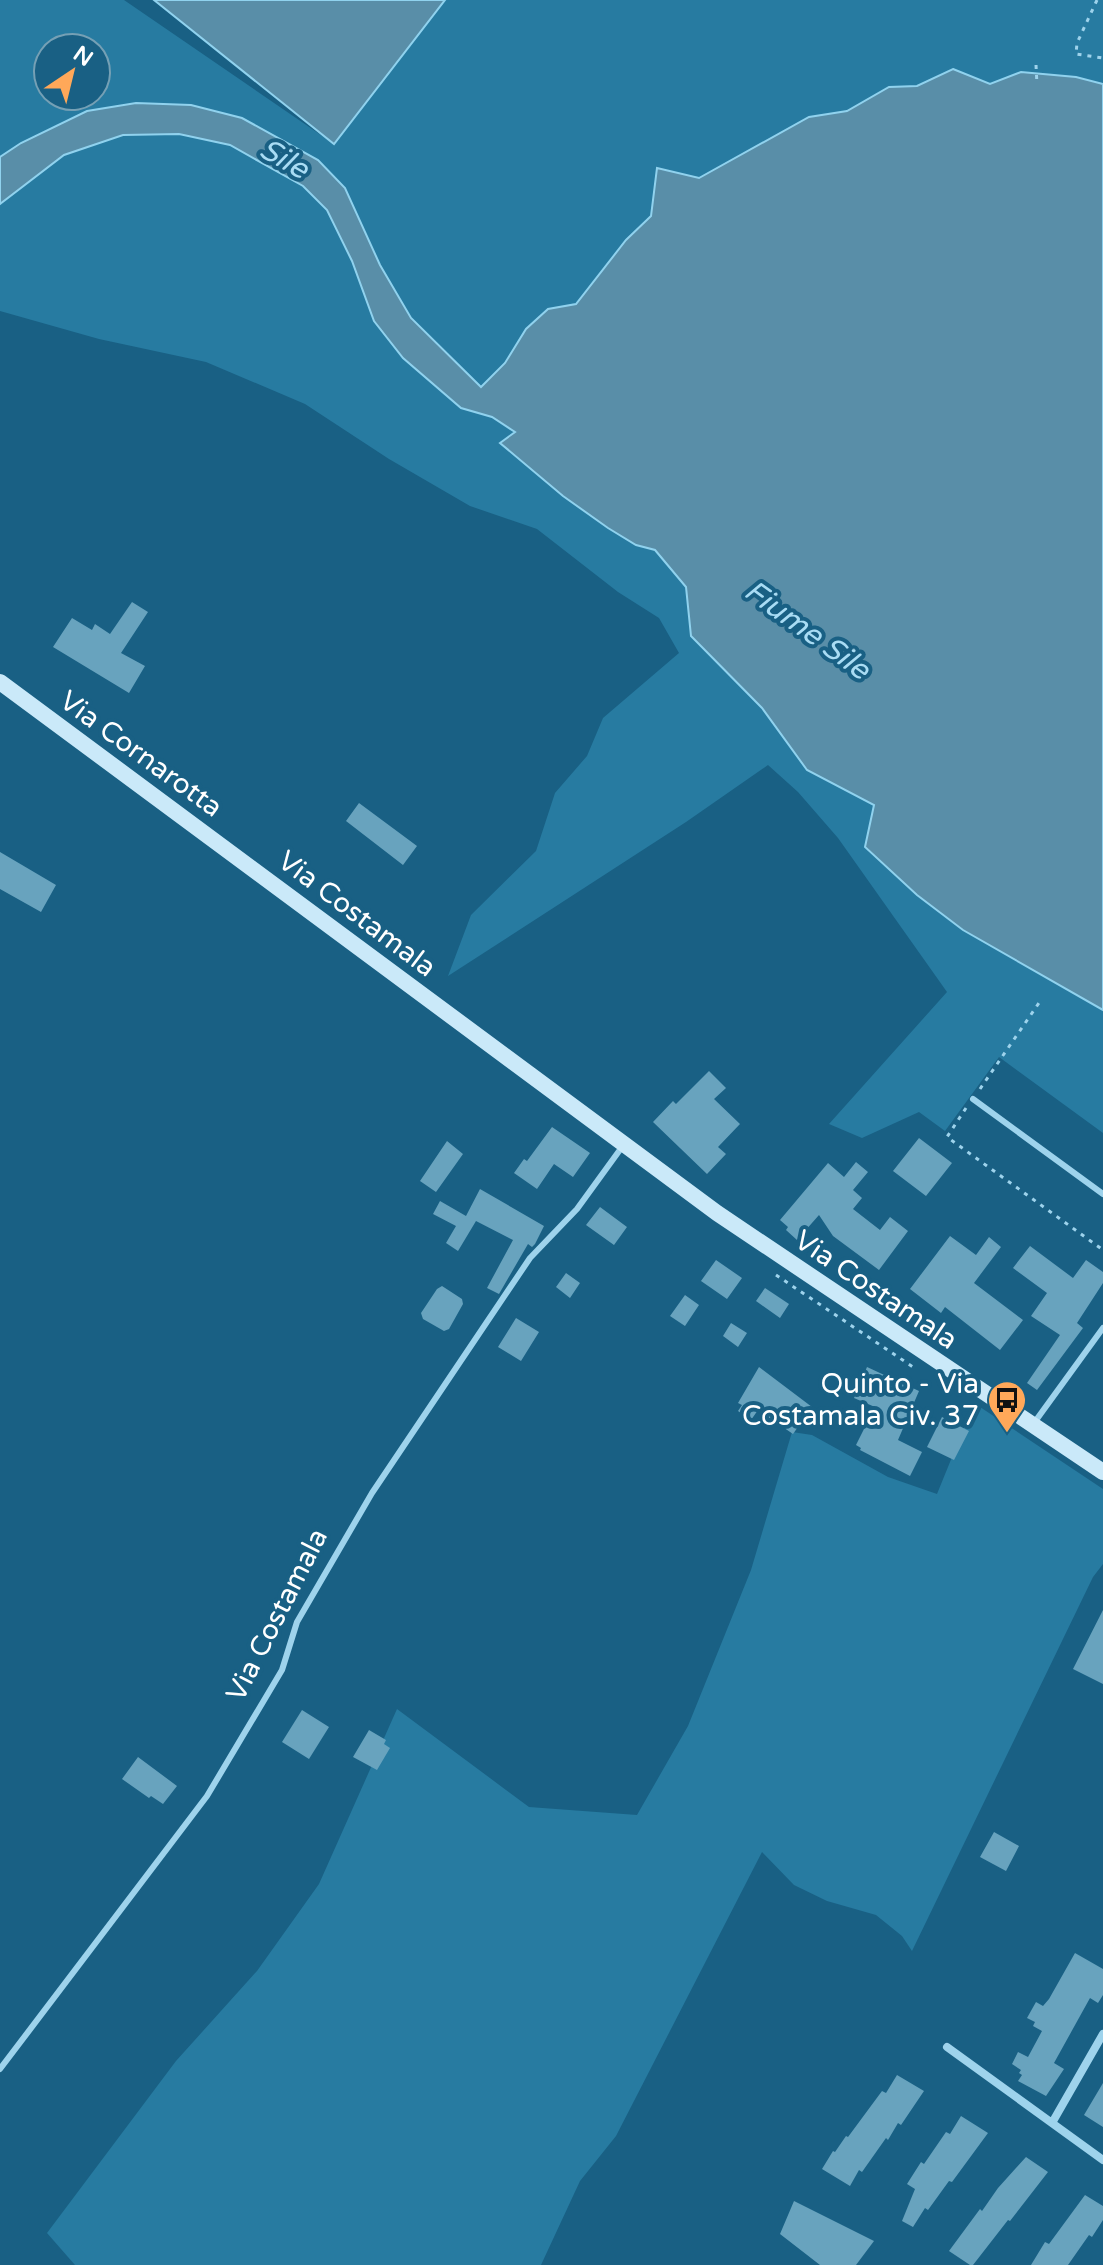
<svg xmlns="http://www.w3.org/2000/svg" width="1103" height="2265" viewBox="0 0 1103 2265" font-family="'Varela Round',sans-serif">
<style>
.green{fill:#277ba1;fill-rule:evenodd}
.water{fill:#598ea8;stroke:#90d2ee;stroke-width:2}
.building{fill:#68a3be}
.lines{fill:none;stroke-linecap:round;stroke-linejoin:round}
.path{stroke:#9ed3ec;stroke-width:3;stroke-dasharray:4 6;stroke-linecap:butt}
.lane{stroke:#9ed3ec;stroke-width:6}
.street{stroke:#9ed3ec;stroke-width:8}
.secondary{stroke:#cae9f9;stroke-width:16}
.labels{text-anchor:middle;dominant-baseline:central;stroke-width:8;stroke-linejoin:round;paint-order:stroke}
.street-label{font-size:28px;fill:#fff;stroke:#196084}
.poi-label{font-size:28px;fill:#fff;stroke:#196084;text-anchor:end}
.water-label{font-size:30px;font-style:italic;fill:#a9dcf4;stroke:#196084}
</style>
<rect width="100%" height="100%" fill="#196084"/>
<path class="green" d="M 0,0 L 124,0 L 334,144 L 445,0 L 1103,0 L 1103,84 L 1076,77 L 1021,72 L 990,84 L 952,69 L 917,86 L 889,87 L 847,111 L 809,117 L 699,178 L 626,240 L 576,305 L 548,309 L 526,329 L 505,363 L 481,387 L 411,318 L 380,265 L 345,188 L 318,160 L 242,118 L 191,105 L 136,103 L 87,111 L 21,143 L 0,157 ZM 48,48 L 96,48 L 96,96 L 48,96 Z
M 179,134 L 230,145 L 303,186 L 327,210 L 352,261 L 461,407 L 493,417 L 516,433 L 501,442 L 507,450 L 608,528 L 636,545 L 654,550 L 686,587 L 692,636 L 762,708 L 807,770 L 874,805 L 865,847 L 917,895 L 963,930 L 1103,1010 L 1103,1133 L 999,1057 L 945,1131 L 919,1112 L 862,1138 L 829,1124 L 947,992 L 838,838 L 798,792 L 768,765 L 686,822 L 448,976 L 471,915 L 536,851 L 555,793 L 587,756 L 603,718 L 679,653 L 659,618 L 618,592 L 537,529 L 470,506 L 389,459 L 305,404 L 206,362 L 99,339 L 0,311 L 0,204 L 64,155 L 123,135 Z
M 974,1403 L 1103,1489 L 1103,1564 L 1093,1577 L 912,1951 L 902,1936 L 876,1915 L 827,1901 L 794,1885 L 762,1852 L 616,2136 L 580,2181 L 541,2265 L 75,2265 L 47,2233 L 176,2061 L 257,1971 L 319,1884 L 397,1709 L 529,1807 L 637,1815 L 688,1726 L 751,1570 L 792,1432 L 812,1435 L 888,1477 L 937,1494 Z"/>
<path class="water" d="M 154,0 L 445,0 L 334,144 Z
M 953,69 L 990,84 L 1021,72 L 1076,77 L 1103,84 L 1103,1010 L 963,930 L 917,895 L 865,847 L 874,805 L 807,770 L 762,708 L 691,636 L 686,587 L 655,550 L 636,545 L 608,528 L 563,496 L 500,443 L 515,432 L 492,417 L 461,408 L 403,358 L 374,321 L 352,261 L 327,210 L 303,186 L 230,145 L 179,134 L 123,135 L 64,155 L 0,204 L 0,157 L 21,143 L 87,111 L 136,103 L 191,105 L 242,118 L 318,160 L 345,188 L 380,265 L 411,318 L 481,387 L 505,363 L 526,329 L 548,309 L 576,304 L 626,240 L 651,216 L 657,168 L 699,178 L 809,117 L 847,111 L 889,87 L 917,86 Z"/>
<path class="building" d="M 132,602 L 148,612 L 121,653 L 145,666 L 129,693 L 53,647 L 72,618 L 92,630 L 95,624 L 110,634 Z
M 359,803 L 417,846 L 403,865 L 346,821 Z
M 0,852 L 56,885 L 41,912 L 0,889 Z
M 709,1071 L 726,1088 L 714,1099 L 740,1124 L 718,1147 L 726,1154 L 707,1174 L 653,1122 L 673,1101 L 676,1104 Z
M 552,1127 L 590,1153 L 573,1177 L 554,1164 L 537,1189 L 514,1173 L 524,1159 L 527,1161 Z
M 919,1138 L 952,1163 L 926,1196 L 893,1171 Z
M 447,1141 L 463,1154 L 436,1192 L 420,1181 Z
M 856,1162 L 868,1172 L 853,1190 L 862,1198 L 853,1209 L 880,1230 L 890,1217 L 908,1231 L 879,1270 L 833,1236 L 819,1215 L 797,1240 L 786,1230 L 788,1227 L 780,1220 L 828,1163 L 844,1177 Z
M 480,1189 L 544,1226 L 535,1244 L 532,1247 L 528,1244 L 499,1294 L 487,1288 L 513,1240 L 476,1221 L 458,1251 L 446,1243 L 456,1226 L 433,1214 L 440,1201 L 466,1216 Z
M 600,1207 L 627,1227 L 614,1245 L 586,1225 Z
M 950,1236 L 976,1255 L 989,1237 L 1001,1247 L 974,1283 L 1023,1320 L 1000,1350 L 945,1307 L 941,1313 L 910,1289 Z
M 1030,1246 L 1073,1278 L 1086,1260 L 1103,1272 L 1103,1283 L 1077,1323 L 1083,1328 L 1037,1390 L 1027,1383 L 1060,1335 L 1031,1316 L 1047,1293 L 1013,1268 Z
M 716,1260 L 742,1278 L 727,1299 L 701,1281 Z
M 566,1273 L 580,1283 L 570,1298 L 556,1287 Z
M 442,1286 L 462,1299 L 463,1304 L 449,1329 L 444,1331 L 423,1319 L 421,1313 L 437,1289 Z
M 765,1288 L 789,1304 L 780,1318 L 756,1301 Z
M 685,1295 L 699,1305 L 685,1326 L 670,1316 Z
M 516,1318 L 539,1332 L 521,1361 L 498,1347 Z
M 731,1323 L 747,1333 L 738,1347 L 723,1336 Z
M 759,1367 L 812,1407 L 793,1434 L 758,1410 L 751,1420 L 738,1411 L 742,1405 L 738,1403 Z
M 867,1367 L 919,1391 L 898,1440 L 922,1452 L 910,1476 L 860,1450 L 861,1448 L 856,1445 L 875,1407 L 854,1398 Z
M 942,1417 L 969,1431 L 954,1460 L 927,1447 Z
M 1103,1610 L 1103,1684 L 1073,1669 Z
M 302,1710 L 329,1727 L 309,1759 L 282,1742 Z
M 369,1730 L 386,1740 L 384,1744 L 390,1748 L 377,1770 L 353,1757 Z
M 138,1757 L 177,1786 L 163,1804 L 151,1796 L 149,1798 L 122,1779 Z
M 994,1832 L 1019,1846 L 1006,1871 L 980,1857 Z
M 1075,1953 L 1103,1969 L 1103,1995 L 1098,2003 L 1090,1998 L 1054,2063 L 1064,2069 L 1046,2096 L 1018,2081 L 1022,2075 L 1019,2073 L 1021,2070 L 1012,2064 L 1018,2052 L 1028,2057 L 1042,2031 L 1033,2026 L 1035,2022 L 1027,2018 L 1036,2002 L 1043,2006 L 1049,1999 Z
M 897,2075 L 924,2091 L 901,2125 L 898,2123 L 888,2140 L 886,2138 L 862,2172 L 859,2170 L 850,2186 L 822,2169 L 833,2151 L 835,2152 L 846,2136 L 848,2137 L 882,2091 L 886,2093 Z
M 1103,2083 L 1103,2127 L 1084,2115 Z
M 961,2116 L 988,2133 L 952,2182 L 949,2181 L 928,2210 L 925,2208 L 913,2227 L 902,2221 L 915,2189 L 907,2184 L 921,2162 L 924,2164 L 946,2132 L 950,2134 Z
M 1026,2157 L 1048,2172 L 1010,2221 L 1008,2220 L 973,2265 L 970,2265 L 949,2251 L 980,2209 L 982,2211 L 998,2188 Z
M 1085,2195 L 1103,2206 L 1103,2220 L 1092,2237 L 1089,2235 L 1068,2265 L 1031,2265 L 1045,2242 L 1049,2244 Z
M 794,2201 L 874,2241 L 856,2265 L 820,2265 L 780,2234 Z"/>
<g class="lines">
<path class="path" d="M 1097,0 L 1077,43 L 1076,54 L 1103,58
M 1036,65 L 1037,85
M 980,1089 L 1041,1000
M 966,1108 L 947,1137 L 1103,1250
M 776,1275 L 913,1367"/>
<path class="lane" d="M 973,1099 L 1103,1194
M 1034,1423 L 1103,1328
M 0,2069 L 207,1796 L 282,1670 L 297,1622 L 372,1493 L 530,1258 L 577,1209 L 622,1147"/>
<path class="street" d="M 947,2047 L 1103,2160
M 1052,2123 L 1103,2034"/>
<path class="secondary" d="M 0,682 L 717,1213 L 1103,1472"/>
</g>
<defs>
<g id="bus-pin" transform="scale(2)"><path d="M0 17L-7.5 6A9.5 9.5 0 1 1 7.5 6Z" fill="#ffa859" stroke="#196084"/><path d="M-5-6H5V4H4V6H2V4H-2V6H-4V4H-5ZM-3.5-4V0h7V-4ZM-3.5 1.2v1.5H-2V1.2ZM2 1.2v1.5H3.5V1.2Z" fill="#111"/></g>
</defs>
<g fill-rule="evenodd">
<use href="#bus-pin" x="1007" y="1400"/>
</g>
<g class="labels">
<g class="street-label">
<text transform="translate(141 754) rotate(36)">Via Cornarotta</text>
<text transform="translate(357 914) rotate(37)">Via Costamala</text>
<text transform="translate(876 1290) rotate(34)">Via Costamala</text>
<text transform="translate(277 1615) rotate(-63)">Via Costamala</text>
</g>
<g class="poi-label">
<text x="979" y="1384">Quinto - Via<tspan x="979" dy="32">Costamala Civ. 37</tspan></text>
</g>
<g class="water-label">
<text transform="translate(284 159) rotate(30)">Sile</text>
<text transform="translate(807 630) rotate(36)">Fiume Sile</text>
</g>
</g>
<g transform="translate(72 72) rotate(35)"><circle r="38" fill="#196084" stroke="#75a0b5" stroke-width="2"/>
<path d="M0-6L14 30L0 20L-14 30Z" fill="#ffa859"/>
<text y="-12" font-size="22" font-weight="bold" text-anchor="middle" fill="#ffffff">N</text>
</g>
</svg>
